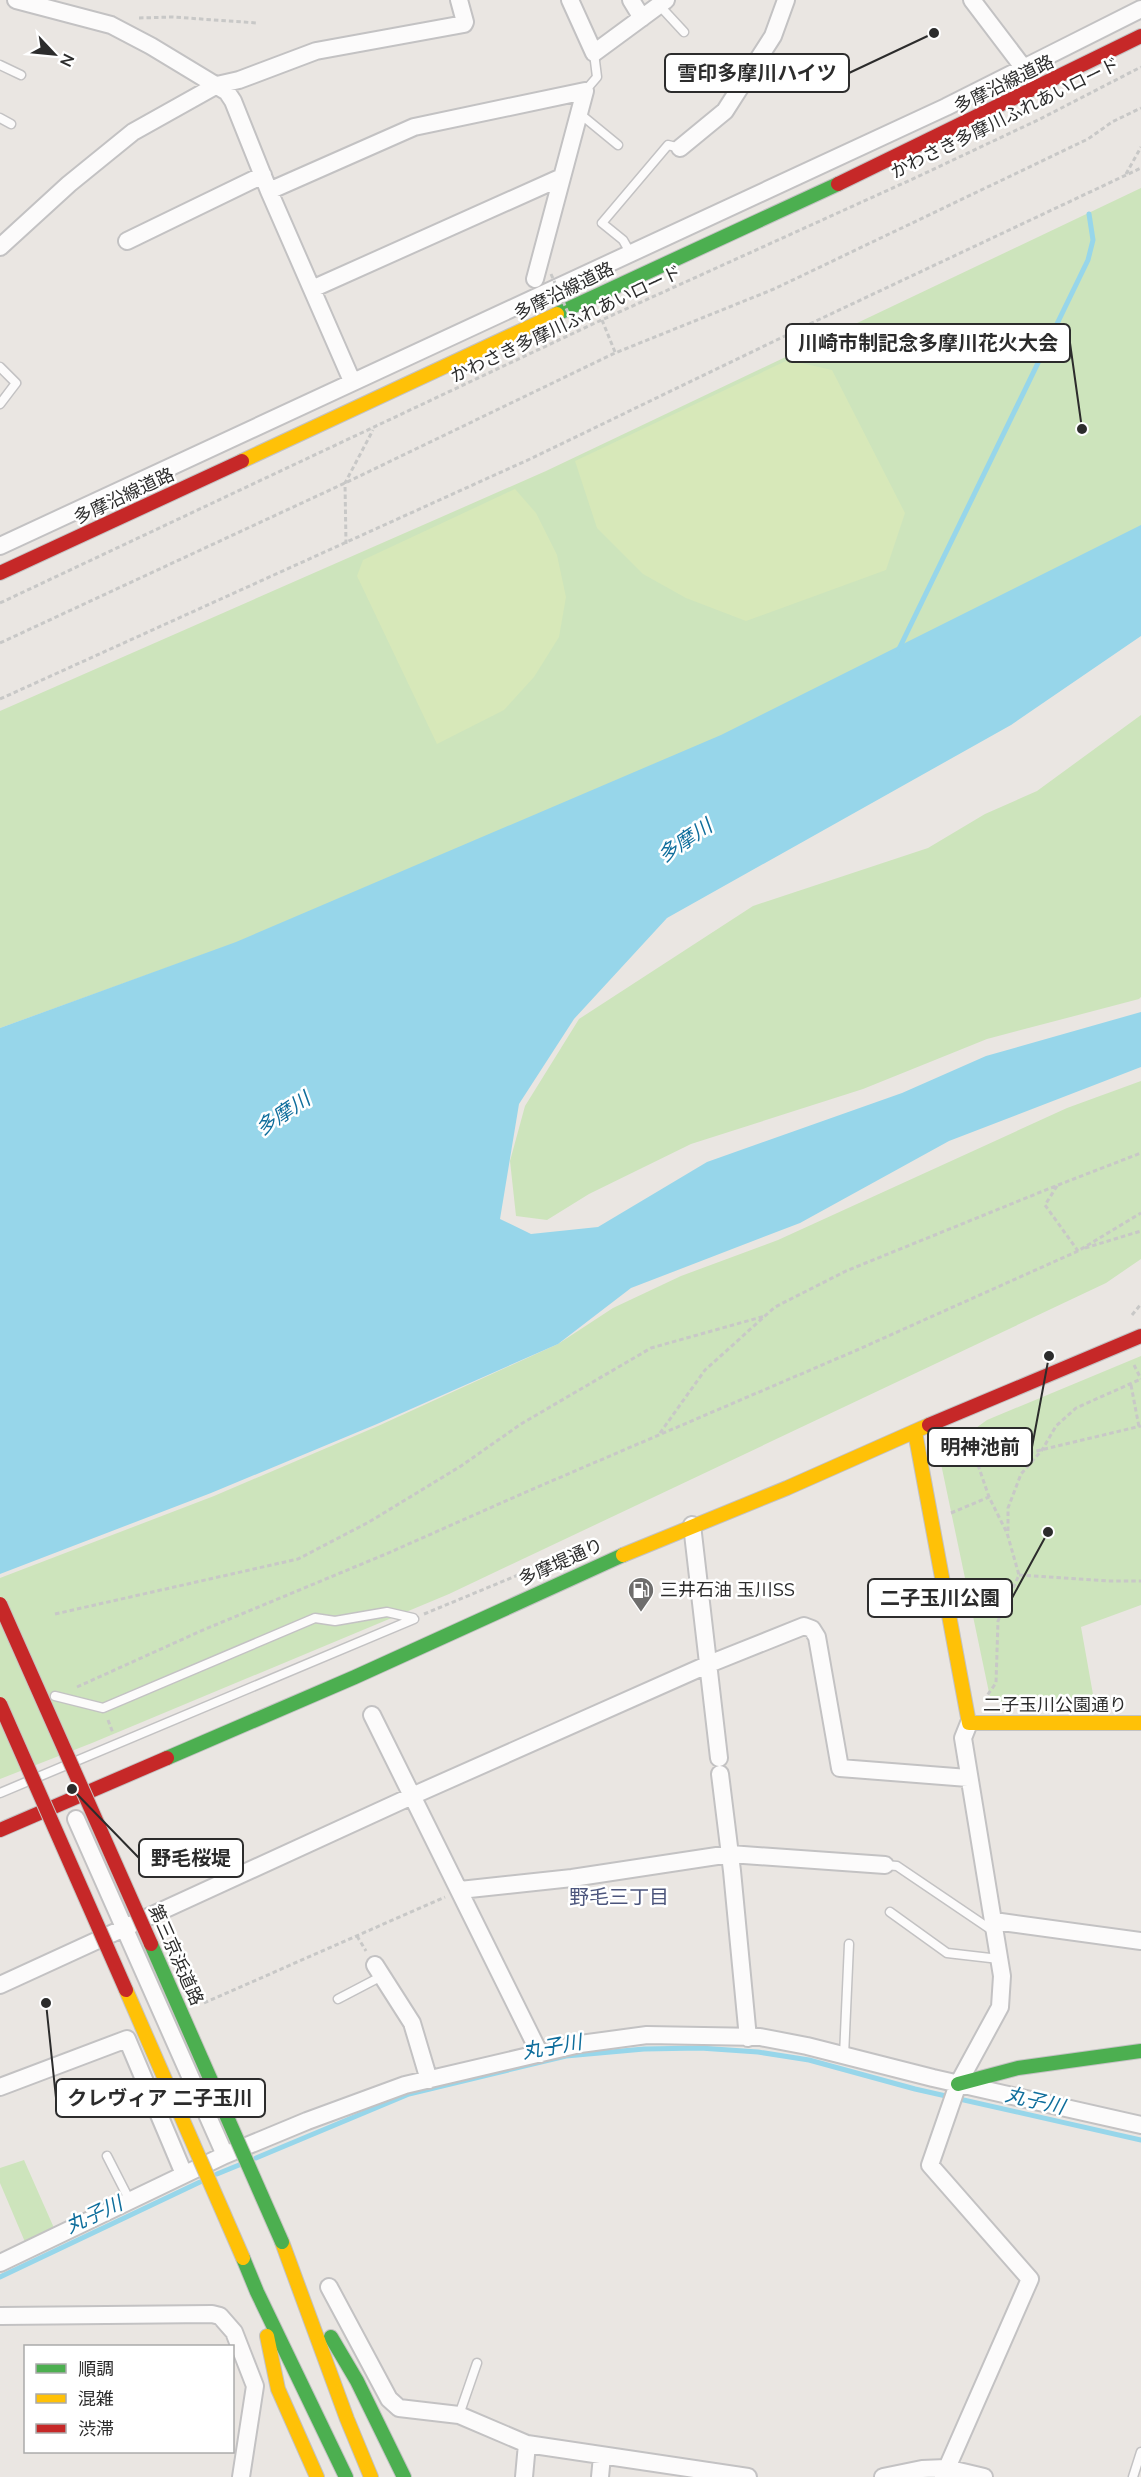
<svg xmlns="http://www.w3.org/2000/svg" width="1141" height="2477" viewBox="0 0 1141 2477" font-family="'Nunito Sans','Noto Sans JP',sans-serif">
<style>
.green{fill:#cde4bc}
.pitch{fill:#d7e8b9}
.water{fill:#97d6ea}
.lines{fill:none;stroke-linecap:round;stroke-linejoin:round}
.stream{stroke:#97d6ea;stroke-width:5}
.lane-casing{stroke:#c3c2c3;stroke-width:11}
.street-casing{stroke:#c3c2c3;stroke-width:20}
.fast-casing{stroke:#c3c2c3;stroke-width:16}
.slow-casing{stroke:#c3c2c3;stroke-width:16}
.jam-casing{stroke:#c3c2c3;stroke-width:16}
.path{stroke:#c8c8c7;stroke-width:3;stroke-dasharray:4.5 3;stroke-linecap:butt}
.lane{stroke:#fcfbfb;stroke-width:8}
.street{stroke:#fcfbfb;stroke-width:16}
.fast{stroke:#4caf50;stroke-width:14}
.slow{stroke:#ffc107;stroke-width:14}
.jam{stroke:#c62828;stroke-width:14}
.fast-bridge-casing{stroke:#c6c4c2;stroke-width:16;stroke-linecap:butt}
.slow-bridge-casing{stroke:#c6c4c2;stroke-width:16;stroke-linecap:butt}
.jam-bridge-casing{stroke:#c6c4c2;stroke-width:16;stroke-linecap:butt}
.path-bridge{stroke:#c8c8c7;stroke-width:3;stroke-dasharray:4.5 3;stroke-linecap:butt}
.fast-bridge{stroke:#4caf50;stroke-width:14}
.slow-bridge{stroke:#ffc107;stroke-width:14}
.jam-bridge{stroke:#c62828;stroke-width:14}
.labels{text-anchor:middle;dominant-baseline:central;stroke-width:5;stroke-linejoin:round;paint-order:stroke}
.street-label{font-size:18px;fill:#2c2c2c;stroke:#fff}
.poi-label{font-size:18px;fill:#2c2c2c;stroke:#fff;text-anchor:start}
.water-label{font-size:20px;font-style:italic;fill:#0f6e9c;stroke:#fff}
.neighbourhood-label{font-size:20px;fill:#4c557c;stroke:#fff}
.leader{fill:none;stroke:#2c2c2c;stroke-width:2}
.callout-dot{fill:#2c2c2c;stroke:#fff;stroke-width:2}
.callout{fill:#fff;stroke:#2c2c2c;stroke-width:2}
.callout-label{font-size:20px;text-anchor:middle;font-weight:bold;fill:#2c2c2c}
</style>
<rect width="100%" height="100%" fill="#eae6e2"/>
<path class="green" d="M 1141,188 L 1141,527 L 724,735 L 238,942 L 0,1028 L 0,711 L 546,471 Z
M 1141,715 L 1141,997 L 1139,999 L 987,1039 L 863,1089 L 691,1144 L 589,1194 L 547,1220 L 516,1216 L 510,1161 L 525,1106 L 579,1019 L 753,906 L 928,848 L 985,814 L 1037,791 Z
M 1141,1081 L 1141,1259 L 1106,1283 L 449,1594 L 92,1743 L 0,1779 L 0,1578 L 214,1496 L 378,1426 L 558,1344 L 613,1308 L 681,1276 L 778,1240 L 1067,1108 Z
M 1141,1356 L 1141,1605 L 1081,1627 L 1094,1700 L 991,1702 L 940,1459 L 947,1449 L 987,1420 Z
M 24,2160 L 54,2228 L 25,2242 L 0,2183 L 0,2168 Z"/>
<path class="pitch" d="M 788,360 L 832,370 L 905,513 L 886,570 L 746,621 L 686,598 L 643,574 L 597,528 L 575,461 Z
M 515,489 L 536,513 L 557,555 L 566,597 L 559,637 L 534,677 L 504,710 L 437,744 L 357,576 L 363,560 Z"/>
<path class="water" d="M 1141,525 L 1141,636 L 1011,725 L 667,918 L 574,1019 L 519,1104 L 500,1219 L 531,1234 L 598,1227 L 707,1162 L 902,1093 L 986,1056 L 1141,1012 L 1141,1067 L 949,1141 L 800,1223 L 631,1288 L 558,1344 L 377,1424 L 211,1493 L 0,1574 L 0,1028 L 236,942 L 721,735 Z"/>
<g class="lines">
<path class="stream" d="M 898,651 L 1088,260 L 1093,240 L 1089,214
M 256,2158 L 409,2094 L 566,2056 L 644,2049 L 700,2048 L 758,2052 L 809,2060 L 915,2089 L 1141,2140
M 217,2174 L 239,2165
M 0,2277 L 200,2182"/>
<g class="lane-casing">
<path id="lane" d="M 659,5 L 684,32
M 0,65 L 21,75
M 585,91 L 597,77 L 594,53
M 579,113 L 618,145
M 0,118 L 11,124
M 631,254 L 623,240 L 602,223 L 668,145 L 680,148
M 0,367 L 16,383 L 0,404
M 55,1696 L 103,1708 L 315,1618 L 335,1621 L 387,1612 L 413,1618
M 0,1793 L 414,1619
M 885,1865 L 897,1866 L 993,1931
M 890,1912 L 947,1953 L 999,1959
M 338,1999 L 382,1976
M 844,2056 L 849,1944
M 107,2156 L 130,2201
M 459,2415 L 477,2363
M 1133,2477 L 1141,2452"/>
</g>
<g class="street-casing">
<path id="street" d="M 16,0 L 111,25 L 151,46 L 227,92 L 233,101 L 269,191 L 352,381
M 570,0 L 594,53 L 666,0
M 631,0 L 642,18
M 972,0 L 1029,75
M 680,148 L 725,111 L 773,36 L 786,0
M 269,191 L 414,127 L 585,91 L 535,279
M 127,241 L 263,175
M 0,247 L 69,184 L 133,132 L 217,85 L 239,80 L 316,51 L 464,24 L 465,22 L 459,0
M 312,289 L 562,177
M 0,546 L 946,107 L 1141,9
M 692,1525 L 719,1758
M 372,1715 L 540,2054
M 720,1774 L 732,1871 L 748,2038
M 76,1819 L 225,2155
M 460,1890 L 572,1878 L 730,1854 L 885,1865
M 994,1921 L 1141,1941
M 375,1965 L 412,2023 L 429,2080
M 0,1985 L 412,1796 L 709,1664 L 804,1626 L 812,1629 L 817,1637 L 840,1768 L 968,1778
M 0,2087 L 127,2039 L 184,2174
M 0,2263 L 225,2155 L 307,2121 L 405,2085 L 580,2044 L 647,2035 L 760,2037 L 807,2046 L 933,2078 L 1141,2125
M 329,2287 L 389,2399 L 399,2408 L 459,2415 L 527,2444 L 748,2477
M 0,2316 L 212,2314 L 220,2316 L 234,2332 L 255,2386 L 241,2477
M 524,2477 L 527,2444
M 600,2477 L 602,2456
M 883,2477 L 922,2469 L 946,2468 L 984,2477
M 943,2477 L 1030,2279 L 930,2165 L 958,2084 L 1000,2007 L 1002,1976 L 963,1738 L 969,1723"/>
</g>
<g class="fast-casing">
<path id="fast" d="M 557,314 L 838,184
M 167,1758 L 355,1677 L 623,1555
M 958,2084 L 1018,2068 L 1141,2051
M 243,2258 L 257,2292 L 346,2477
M 331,2337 L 357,2381 L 404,2477"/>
</g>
<g class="slow-casing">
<path id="slow" d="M 242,461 L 557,314
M 915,1432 L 969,1723 L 1141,1723
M 623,1555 L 787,1488 L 929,1425
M 282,2242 L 347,2419 L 371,2477
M 267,2336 L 278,2389 L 317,2477"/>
</g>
<g class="jam-casing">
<path id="jam" d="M 838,184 L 1141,36
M 0,573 L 242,461
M 929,1425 L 1141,1336
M 0,1830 L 167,1758"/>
</g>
<path class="path" d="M 139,18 L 173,17 L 257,23
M 1126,174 L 1141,147
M 602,320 L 615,352
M 346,544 L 345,483 L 373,430
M 0,603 L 595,323 L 917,177 L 1040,119 L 1141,67
M 0,643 L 345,483 L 615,353 L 774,289 L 1088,139 L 1112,122 L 1141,108
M 0,699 L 530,459 L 818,320 L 1141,168
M 1057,1186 L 1045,1205 L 1078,1251
M 1085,1248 L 1141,1231
M 1132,1315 L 1141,1304
M 1134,1365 L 1141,1379
M 1131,1385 L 1139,1427
M 660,1433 L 705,1370 L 775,1307 L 846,1271 L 1058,1185 L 1141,1153
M 953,1437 L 978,1465 L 1141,1426
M 978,1465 L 989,1497 L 1007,1533 L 1019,1575 L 998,1621 L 996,1683 L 986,1697
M 951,1513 L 989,1497
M 1008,1531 L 1008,1508 L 1021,1474 L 1042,1450 L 1056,1426 L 1076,1408 L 1141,1379
M 1019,1575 L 1108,1581 L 1141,1581
M 55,1614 L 298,1559 L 369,1522 L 461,1466 L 521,1424 L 651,1348 L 765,1316
M 424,1614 L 523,1573
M 77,1687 L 203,1630 L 386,1554 L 526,1492 L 857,1350 L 1078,1251 L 1141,1213
M 108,1720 L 113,1733
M 357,1936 L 366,1951
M 204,2003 L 445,1897"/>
<use href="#lane" class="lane"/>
<use href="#street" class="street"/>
<use href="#fast" class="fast"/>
<use href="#slow" class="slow"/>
<use href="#jam" class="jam"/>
<g class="fast-bridge-casing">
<path id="fast-bridge" d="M 151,1944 L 282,2242"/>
</g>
<g class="slow-bridge-casing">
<path id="slow-bridge" d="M 126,1990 L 243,2258"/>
</g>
<g class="jam-bridge-casing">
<path id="jam-bridge" d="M 0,1604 L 151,1944
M 0,1704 L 126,1990"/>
</g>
<path class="path-bridge" d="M 551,274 L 573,324"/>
<use href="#fast-bridge" class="fast-bridge"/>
<use href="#slow-bridge" class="slow-bridge"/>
<use href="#jam-bridge" class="jam-bridge"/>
</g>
<defs>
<g id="fuel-pin" transform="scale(1.35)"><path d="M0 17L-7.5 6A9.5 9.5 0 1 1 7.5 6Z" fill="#6e6d6c" stroke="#fff"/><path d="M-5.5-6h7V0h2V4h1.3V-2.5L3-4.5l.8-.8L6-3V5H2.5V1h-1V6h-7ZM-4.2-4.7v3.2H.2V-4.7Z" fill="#fff"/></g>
</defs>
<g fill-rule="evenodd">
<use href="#fuel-pin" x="641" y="1590"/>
</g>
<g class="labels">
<g class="street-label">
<text transform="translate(1004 84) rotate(-26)">多摩沿線道路</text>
<text transform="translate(1005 118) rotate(-26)">かわさき多摩川ふれあいロード</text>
<text transform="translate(564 291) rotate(-26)">多摩沿線道路</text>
<text transform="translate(566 324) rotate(-25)">かわさき多摩川ふれあいロード</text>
<text transform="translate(124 496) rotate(-25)">多摩沿線道路</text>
<text transform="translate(561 1562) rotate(-24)">多摩堤通り</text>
<text x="1055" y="1705">二子玉川公園通り</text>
<text transform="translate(176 1955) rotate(66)">第三京浜道路</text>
</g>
<g class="poi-label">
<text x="660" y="1590">三井石油 玉川SS</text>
</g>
<g class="water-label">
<text transform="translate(685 841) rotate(-34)">多摩川</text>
<text transform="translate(283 1114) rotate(-34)">多摩川</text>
<text transform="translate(552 2047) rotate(-10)">丸子川</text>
<text transform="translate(1035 2101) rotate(13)">丸子川</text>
<text transform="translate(94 2215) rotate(-25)">丸子川</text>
</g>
<g class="neighbourhood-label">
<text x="619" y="1897">野毛三丁目</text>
</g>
</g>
<path class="leader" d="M934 33L849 73M1082 429L1070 343M1049 1356L1032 1447M1048 1532L1012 1598M72 1789L139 1858M46 2003L56 2098"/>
<g class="callout-dot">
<circle cx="934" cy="33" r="6"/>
<circle cx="1082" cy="429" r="6"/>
<circle cx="1049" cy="1356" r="6"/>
<circle cx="1048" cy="1532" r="6"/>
<circle cx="72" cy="1789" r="6"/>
<circle cx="46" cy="2003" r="6"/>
</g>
<g class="callout">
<rect x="665" y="54" width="184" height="38" rx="6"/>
<rect x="786" y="324" width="284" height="38" rx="6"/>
<rect x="928" y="1428" width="104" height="38" rx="6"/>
<rect x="868" y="1579" width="144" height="38" rx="6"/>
<rect x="139" y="1839" width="104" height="38" rx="6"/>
<rect x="56" y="2079" width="209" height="38" rx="6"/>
</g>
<g class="callout-label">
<text x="757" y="80">雪印多摩川ハイツ</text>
<text x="928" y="350">川崎市制記念多摩川花火大会</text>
<text x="980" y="1454">明神池前</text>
<text x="940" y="1605">二子玉川公園</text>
<text x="191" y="1865">野毛桜堤</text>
<text x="160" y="2105">クレヴィア 二子玉川</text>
</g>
<rect x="24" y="2345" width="210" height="108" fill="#ffffff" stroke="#ababab" stroke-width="1.5"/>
<rect x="36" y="2364" width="30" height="9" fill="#4caf50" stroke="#ababab" stroke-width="1.5"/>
<text x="78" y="2375" font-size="18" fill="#2c2c2c">順調</text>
<rect x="36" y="2394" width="30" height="9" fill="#ffc107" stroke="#ababab" stroke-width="1.5"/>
<text x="78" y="2405" font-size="18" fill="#2c2c2c">混雑</text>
<rect x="36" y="2424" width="30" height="9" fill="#c62828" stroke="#ababab" stroke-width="1.5"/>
<text x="78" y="2435" font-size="18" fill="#2c2c2c">渋滞</text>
<g transform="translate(54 54) rotate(116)" stroke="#ffffff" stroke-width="4.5" paint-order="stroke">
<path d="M0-4.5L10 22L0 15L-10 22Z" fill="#2c2c2c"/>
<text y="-9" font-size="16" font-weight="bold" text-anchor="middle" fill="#2c2c2c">N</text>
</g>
</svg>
